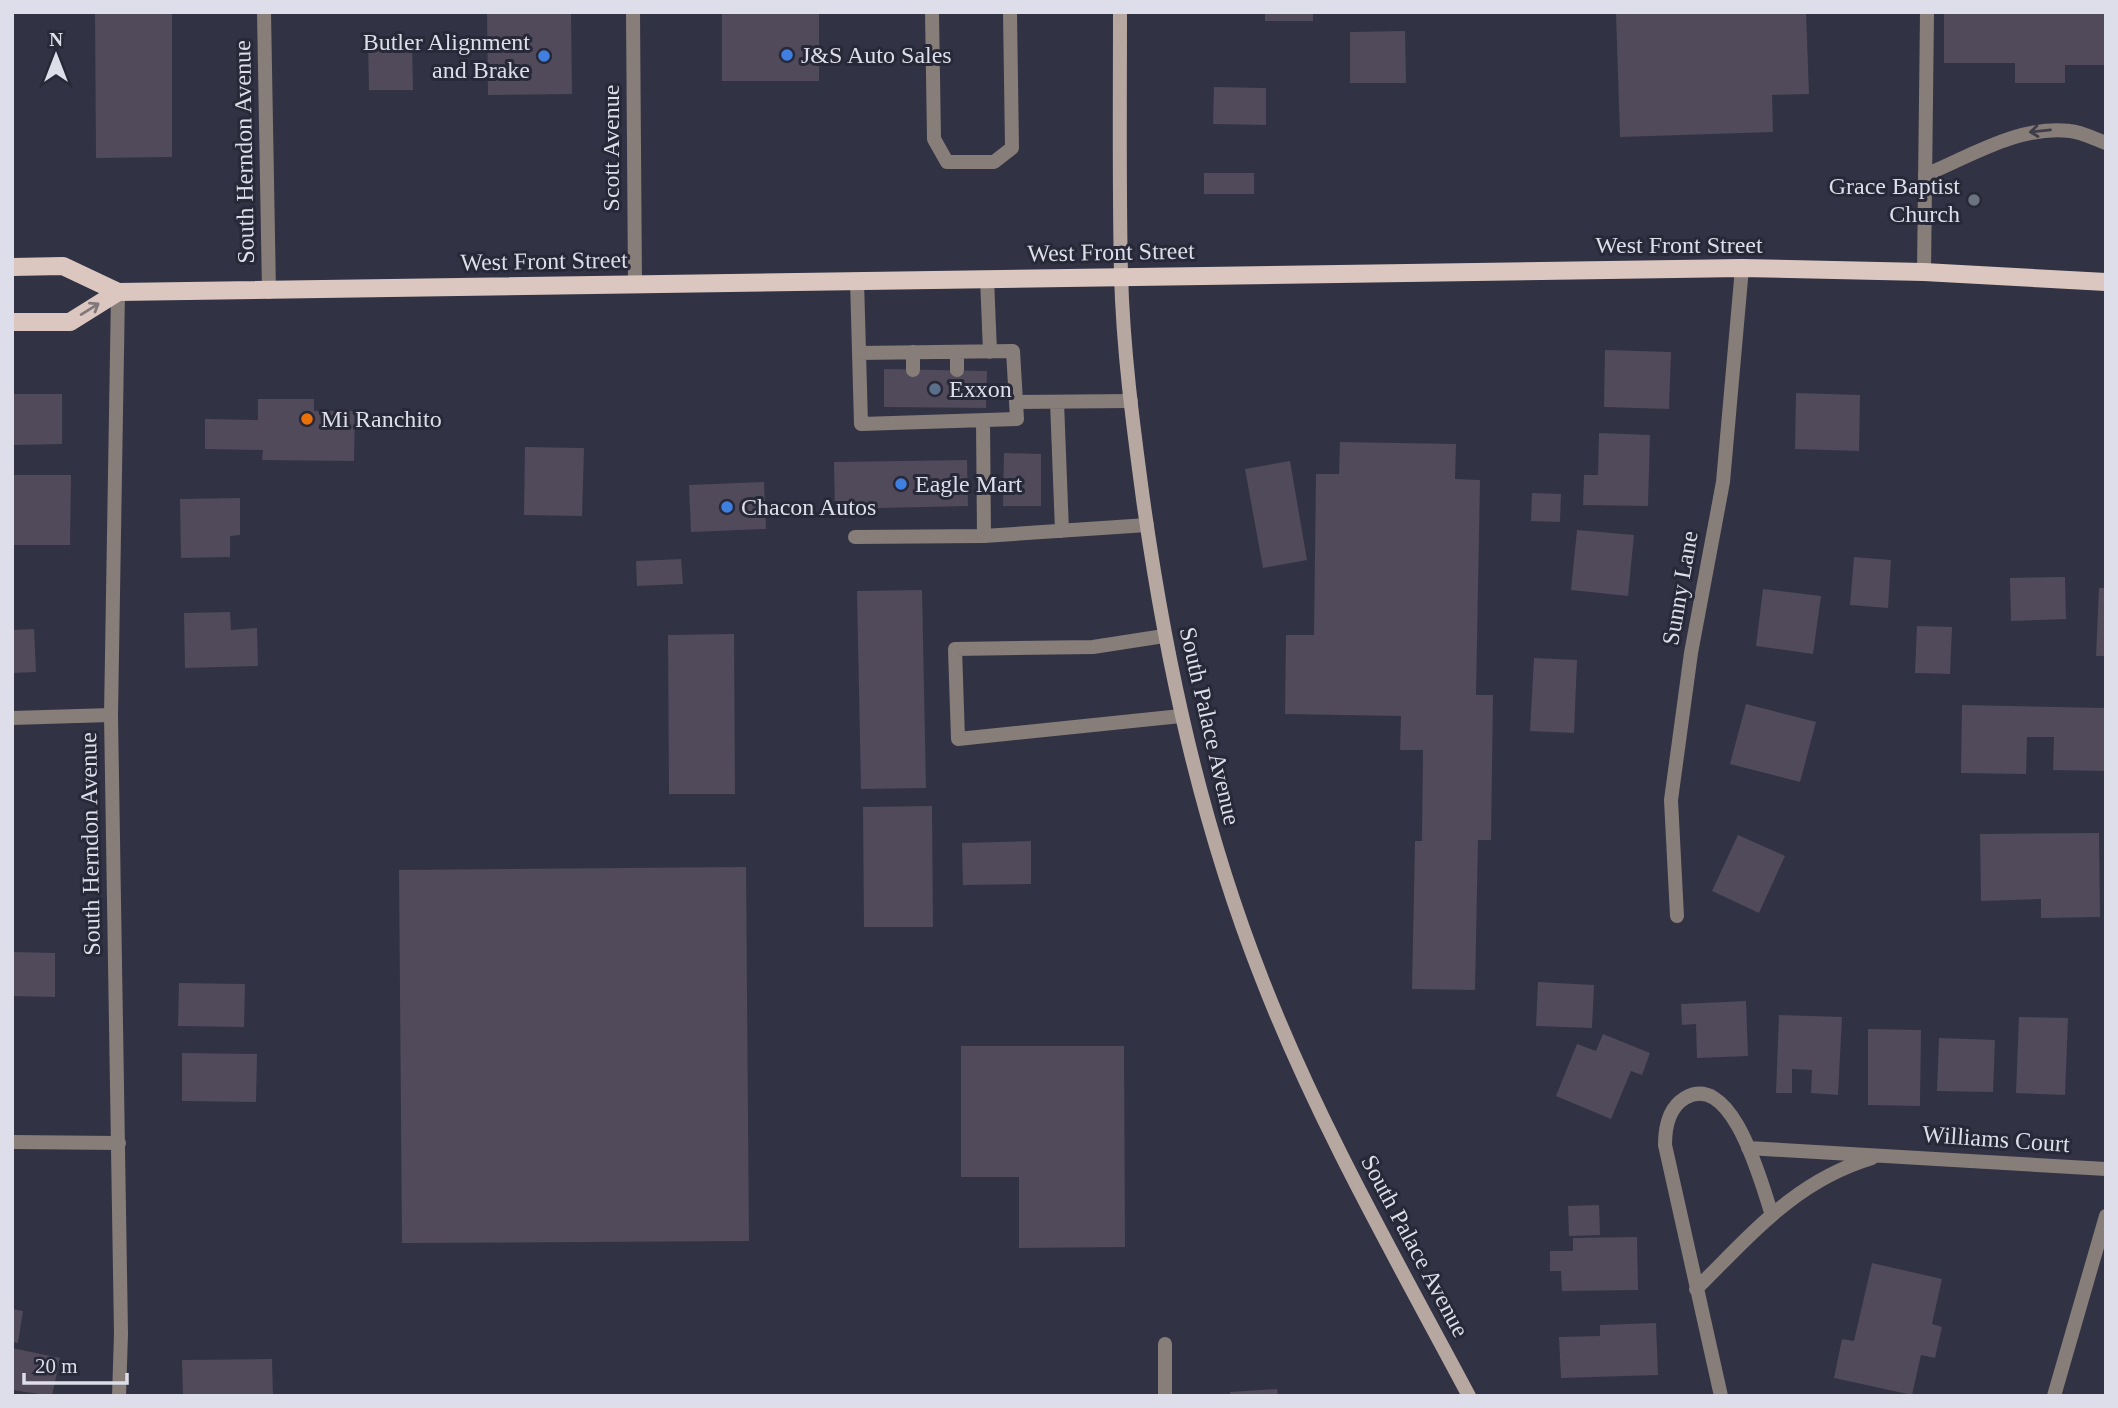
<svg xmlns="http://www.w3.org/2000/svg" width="2118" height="1408" viewBox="0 0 2118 1408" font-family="'Times New Roman',serif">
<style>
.building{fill:#504a5b}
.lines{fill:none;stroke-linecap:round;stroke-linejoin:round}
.lane{stroke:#877d79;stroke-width:14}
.street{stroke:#877d79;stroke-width:14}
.secondary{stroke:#b7a7a1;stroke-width:14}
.primary{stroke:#dbc7bf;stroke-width:18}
.oneway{stroke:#3f3d48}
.oneway2{stroke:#81787c}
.shop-dot{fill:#3f7fe0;stroke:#272838;stroke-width:2.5}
.worship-dot{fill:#6b7280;stroke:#272838;stroke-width:2.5}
.service-dot{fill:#5c6f8a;stroke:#272838;stroke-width:2.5}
.food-dot{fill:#e8710a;stroke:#272838;stroke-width:2.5}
.labels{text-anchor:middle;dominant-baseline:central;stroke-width:6;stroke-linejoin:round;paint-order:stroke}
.poi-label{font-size:24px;fill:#dddee9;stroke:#272838;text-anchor:start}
.street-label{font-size:24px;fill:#dddee9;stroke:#272838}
</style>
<rect width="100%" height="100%" fill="#313243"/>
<path class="building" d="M 95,12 L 172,12 L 172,157 L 96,158 Z
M 487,12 L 571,12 L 572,94 L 488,95 Z
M 1265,12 L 1313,12 L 1313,21 L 1265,21 Z
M 1616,12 L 1806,12 L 1809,94 L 1772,95 L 1773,132 L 1620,137 Z
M 1944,12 L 2106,12 L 2106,65 L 2065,65 L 2065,83 L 2015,83 L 2015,63 L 1944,63 Z
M 722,13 L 819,13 L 819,81 L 722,81 Z
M 1405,31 L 1406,83 L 1350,83 L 1350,32 Z
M 368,41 L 412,41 L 413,90 L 369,90 Z
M 1214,87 L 1266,88 L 1266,125 L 1213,124 Z
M 1204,173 L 1254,173 L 1254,194 L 1204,194 Z
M 1605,350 L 1671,352 L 1669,409 L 1604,407 Z
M 884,369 L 987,371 L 986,408 L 884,407 Z
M 1796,393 L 1860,395 L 1859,451 L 1795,449 Z
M 12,394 L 62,394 L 62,444 L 12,445 Z
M 258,399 L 314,399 L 314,411 L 355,411 L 354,461 L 262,460 L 263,450 L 205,449 L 205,419 L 258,420 Z
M 1599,433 L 1650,435 L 1648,506 L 1583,505 L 1584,475 L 1598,475 Z
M 1340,442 L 1456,444 L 1455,479 L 1480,480 L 1476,695 L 1493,695 L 1491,840 L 1478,840 L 1475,990 L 1412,989 L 1415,841 L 1422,841 L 1423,750 L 1400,750 L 1401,716 L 1285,714 L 1286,635 L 1314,635 L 1316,474 L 1339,474 Z
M 525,447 L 584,448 L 582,516 L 524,515 Z
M 1004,453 L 1041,454 L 1041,506 L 1003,506 Z
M 967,460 L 968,506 L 835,509 L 834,462 Z
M 1290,461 L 1307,560 L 1263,568 L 1245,469 Z
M 12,475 L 71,475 L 70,545 L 12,545 Z
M 764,482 L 766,529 L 691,532 L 689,485 Z
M 1532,493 L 1561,494 L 1560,522 L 1531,521 Z
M 240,498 L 240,535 L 230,536 L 230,557 L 181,558 L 180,499 Z
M 1577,530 L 1634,535 L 1628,596 L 1571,590 Z
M 1854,557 L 1891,560 L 1888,608 L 1850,605 Z
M 681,559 L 683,584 L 637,586 L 636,561 Z
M 2065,577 L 2066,619 L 2011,621 L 2010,578 Z
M 2099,588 L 2106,588 L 2106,656 L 2096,656 Z
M 1763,589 L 1821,596 L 1813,654 L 1756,646 Z
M 922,590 L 926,788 L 861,789 L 857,591 Z
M 230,612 L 231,630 L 257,628 L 258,666 L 185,668 L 184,613 Z
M 1917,626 L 1952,627 L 1950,674 L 1915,673 Z
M 34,629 L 36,672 L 12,673 L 12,630 Z
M 734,634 L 735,794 L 669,794 L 668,635 Z
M 1534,658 L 1577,660 L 1574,733 L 1530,731 Z
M 1746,704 L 1816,722 L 1800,782 L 1730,764 Z
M 1962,705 L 2106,708 L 2106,771 L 2053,770 L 2054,737 L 2027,737 L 2026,774 L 1961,773 Z
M 932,806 L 933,927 L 864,927 L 863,807 Z
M 2099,833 L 2100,917 L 2041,918 L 2041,899 L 1981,901 L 1980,834 Z
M 1738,835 L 1785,856 L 1759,913 L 1712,891 Z
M 1031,841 L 1031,884 L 963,885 L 962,843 Z
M 746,867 L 749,1241 L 402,1243 L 399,870 Z
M 12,952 L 55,953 L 55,997 L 12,996 Z
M 1538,982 L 1594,985 L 1592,1028 L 1536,1026 Z
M 179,983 L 245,984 L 244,1027 L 178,1026 Z
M 1746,1001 L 1748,1056 L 1697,1058 L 1696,1024 L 1682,1025 L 1681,1004 Z
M 1779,1015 L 1842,1017 L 1838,1095 L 1811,1093 L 1812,1070 L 1792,1069 L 1792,1093 L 1776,1093 Z
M 2019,1017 L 2068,1018 L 2065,1095 L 2016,1093 Z
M 1868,1029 L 1921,1030 L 1920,1106 L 1868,1105 Z
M 1603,1034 L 1650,1053 L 1642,1075 L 1631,1071 L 1611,1119 L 1556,1096 L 1577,1044 L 1596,1051 Z
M 1939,1038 L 1995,1040 L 1993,1092 L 1937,1091 Z
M 961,1046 L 1124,1046 L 1125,1247 L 1019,1248 L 1019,1177 L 961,1177 Z
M 182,1053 L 257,1054 L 256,1102 L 182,1101 Z
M 1599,1205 L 1600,1235 L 1569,1236 L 1568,1206 Z
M 1637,1237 L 1638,1290 L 1562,1291 L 1561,1271 L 1550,1271 L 1550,1251 L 1573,1251 L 1573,1238 Z
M 1872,1263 L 1942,1279 L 1932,1324 L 1942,1327 L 1935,1358 L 1921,1355 L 1912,1395 L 1834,1378 L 1842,1339 L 1854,1341 Z
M 12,1309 L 23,1311 L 18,1343 L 12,1342 Z
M 1656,1323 L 1658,1375 L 1561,1378 L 1559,1337 L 1600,1336 L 1600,1325 Z
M 12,1348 L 60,1358 L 52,1396 L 12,1390 Z
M 272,1359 L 273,1396 L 183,1396 L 182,1360 Z
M 1277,1389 L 1278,1396 L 1230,1396 L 1230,1392 Z"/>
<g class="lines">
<path class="lane" d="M 932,12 L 934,139 L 947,162 L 994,162 L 1012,148 L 1010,12
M 1925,175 C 1971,156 2019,125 2070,131 C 2082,132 2094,139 2106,143
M 987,278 L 990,352
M 857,280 L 861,424 L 1017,419 L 1013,351 L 859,353
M 957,352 L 957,370
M 913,370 L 913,352
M 1016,402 L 1131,401
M 1057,402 L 1062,531
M 984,536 L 1147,525
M 855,537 L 984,536 L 983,421
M 1164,636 L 1093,647 L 955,649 L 958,739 L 1181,716"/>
<path class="street" d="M 264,12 L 269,292
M 633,12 L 635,283
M 1924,272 L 1927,12
M 118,292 L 111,715 L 121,1334 L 119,1396
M 12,718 L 111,715
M 1677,916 L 1671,800 L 1691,653 L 1723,482 L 1742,268
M 12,1142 L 119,1143
M 1748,1148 L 2106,1169
M 1696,1289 C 1752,1234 1795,1181 1872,1158
M 1165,1344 L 1165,1396
M 1721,1396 L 1665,1145 C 1665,1128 1668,1108 1685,1098 C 1733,1070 1762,1186 1772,1215
M 2054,1396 L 2106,1216"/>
<path class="secondary" d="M 1120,12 C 1120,100 1119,187 1121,274 C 1123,349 1133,425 1143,499 C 1166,663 1201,824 1262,979 C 1318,1123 1396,1259 1469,1396"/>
<path class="primary" d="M 12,267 L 63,266 L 118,292 L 1742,268 L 1924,272 L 2106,282
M 12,322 L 70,322 L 118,292"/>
</g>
<defs><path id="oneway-shaft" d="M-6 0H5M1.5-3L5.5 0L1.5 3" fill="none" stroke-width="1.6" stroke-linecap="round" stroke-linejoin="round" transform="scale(1.75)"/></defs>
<use class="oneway" href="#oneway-shaft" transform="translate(2040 131) rotate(174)"/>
<use class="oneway2" href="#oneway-shaft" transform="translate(90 309) rotate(-32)"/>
<g class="shop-dot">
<circle cx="787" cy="55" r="7"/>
<circle cx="544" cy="56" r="7"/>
<circle cx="901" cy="484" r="7"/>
<circle cx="727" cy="507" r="7"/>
</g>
<circle class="worship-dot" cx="1974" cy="200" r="7"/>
<circle class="service-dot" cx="935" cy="389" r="7"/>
<circle class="food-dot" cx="307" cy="419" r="7"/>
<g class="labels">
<g class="poi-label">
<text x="530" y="42" text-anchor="end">Butler Alignment<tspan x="530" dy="28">and Brake</tspan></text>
<text x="801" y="55">J&amp;S Auto Sales</text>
<text x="1960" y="186" text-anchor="end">Grace Baptist<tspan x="1960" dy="28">Church</tspan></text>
<text x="949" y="389">Exxon</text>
<text x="321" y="419">Mi Ranchito</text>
<text x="915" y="484">Eagle Mart</text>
<text x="741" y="507">Chacon Autos</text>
</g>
<g class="street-label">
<text transform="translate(611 148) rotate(-90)">Scott Avenue</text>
<text transform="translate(244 152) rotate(-91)">South Herndon Avenue</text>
<text x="1679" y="245">West Front Street</text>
<text transform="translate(1111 252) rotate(-1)">West Front Street</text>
<text transform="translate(544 261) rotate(-1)">West Front Street</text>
<text transform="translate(1680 588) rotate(-80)">Sunny Lane</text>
<text transform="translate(1210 726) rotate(77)">South Palace Avenue</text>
<text transform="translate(90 844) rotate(-91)">South Herndon Avenue</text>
<text transform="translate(1996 1139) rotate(4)">Williams Court</text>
<text transform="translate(1415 1246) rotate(62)">South Palace Avenue</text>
</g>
</g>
<rect width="2118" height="1408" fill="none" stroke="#dddee9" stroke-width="28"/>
<g transform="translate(56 56)" stroke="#272838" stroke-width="5" paint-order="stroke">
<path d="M0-5L12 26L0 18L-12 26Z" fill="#dddee9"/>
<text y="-10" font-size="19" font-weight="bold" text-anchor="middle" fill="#dddee9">N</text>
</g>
<path d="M24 1373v10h103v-10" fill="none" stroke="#dddee9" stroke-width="3.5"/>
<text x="35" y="1373" font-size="21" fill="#dddee9" stroke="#272838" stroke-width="5" paint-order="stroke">20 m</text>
</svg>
